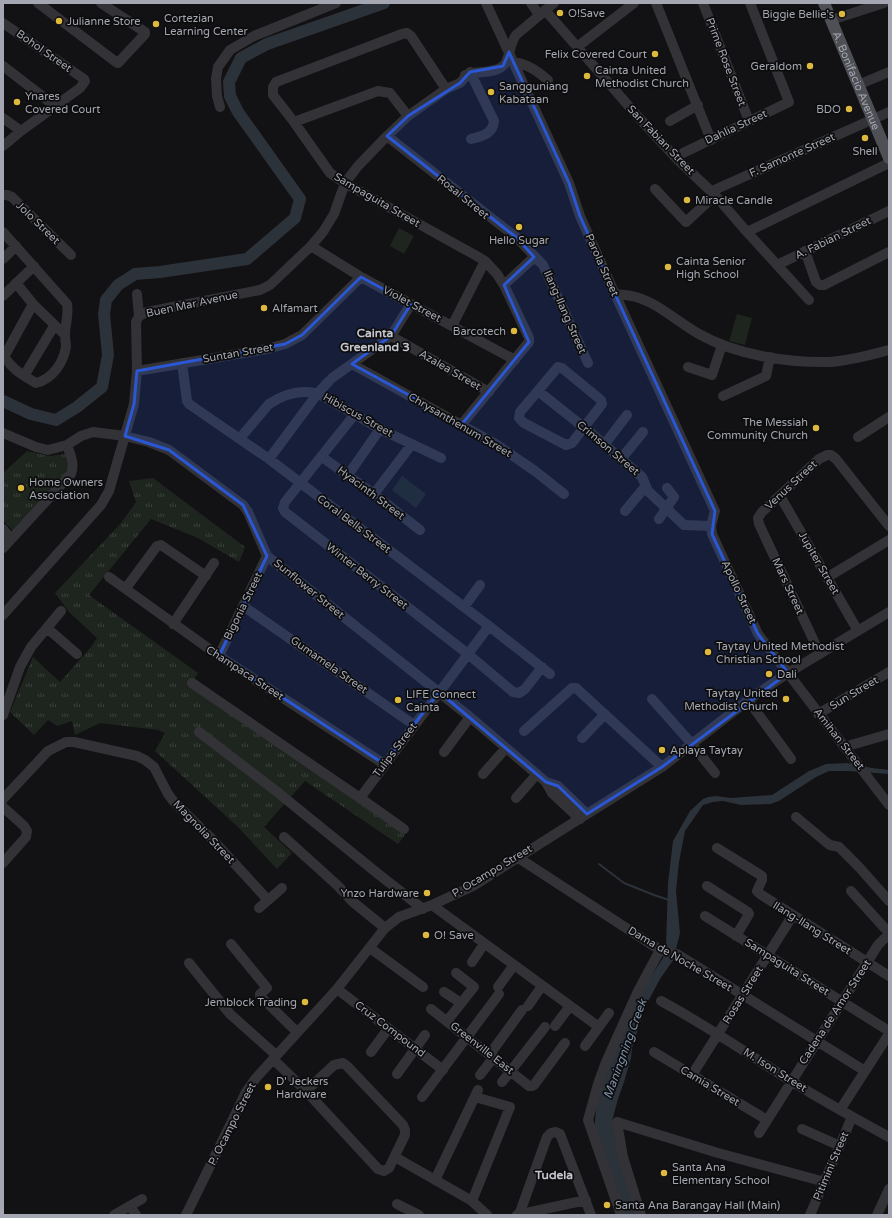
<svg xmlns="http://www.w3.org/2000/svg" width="892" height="1218" viewBox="0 0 892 1218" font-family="'Varela Round',sans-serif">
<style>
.grass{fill:url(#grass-tufts)}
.pitch{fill:#1e251f}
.water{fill:#2c323a}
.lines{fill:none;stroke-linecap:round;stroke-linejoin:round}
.stream{stroke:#2c323a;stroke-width:2}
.river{stroke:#2c323a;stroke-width:12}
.minor{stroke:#333337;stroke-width:10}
.major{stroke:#4f5056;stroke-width:12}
.marked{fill:#2a57d4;fill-opacity:0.2;stroke:#2a57d4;stroke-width:3;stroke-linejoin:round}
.poi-dot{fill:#ddb93f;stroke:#0d0d0e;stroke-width:1.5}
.labels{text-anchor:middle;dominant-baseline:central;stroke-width:3.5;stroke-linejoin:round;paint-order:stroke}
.poi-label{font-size:11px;fill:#a4a7b2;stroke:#0d0d0e;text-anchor:start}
.street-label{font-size:11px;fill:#a4a7b2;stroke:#0d0d0e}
.neighbourhood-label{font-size:12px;font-weight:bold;fill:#c5c6ce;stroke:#0d0d0e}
.water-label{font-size:12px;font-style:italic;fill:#7e91aa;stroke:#0d0d0e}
</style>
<defs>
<pattern id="grass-tufts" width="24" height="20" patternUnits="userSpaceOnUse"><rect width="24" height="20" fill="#1e251f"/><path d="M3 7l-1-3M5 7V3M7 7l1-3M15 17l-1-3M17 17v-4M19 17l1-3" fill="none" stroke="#3c423d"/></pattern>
</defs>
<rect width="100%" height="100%" fill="#121113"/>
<path class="grass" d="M 27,451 L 50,456 L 65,454 L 68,468 L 67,471 L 13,531 L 3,520 L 3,473 Z
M 153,478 L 245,547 L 239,562 L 198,538 L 151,519 L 89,595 L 198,673 L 190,686 L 405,835 L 398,844 L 305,781 L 264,827 L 292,853 L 277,869 L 238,827 L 155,751 L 165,733 L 158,730 L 100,723 L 75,735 L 72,721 L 58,726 L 48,720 L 34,735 L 10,712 L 33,657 L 60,682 L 91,647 L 97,638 L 69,612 L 55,593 L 122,522 L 136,502 L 129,481 Z"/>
<path class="pitch" d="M 399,228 L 414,236 L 404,254 L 390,246 Z
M 737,314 L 752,318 L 745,345 L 729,341 Z
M 402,476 L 426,494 L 416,508 L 392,490 Z"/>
<path class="water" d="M 847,763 L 872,768 L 889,770 L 889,774 L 848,771 L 829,771 L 816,777 L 779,801 L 770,804 L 741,805 L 723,801 L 713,802 L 703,805 L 685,831 L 679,862 L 676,891 L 680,933 L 676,949 L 674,959 L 660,979 L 645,1007 L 632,1048 L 631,1058 L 624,1082 L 618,1099 L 612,1121 L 637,1215 L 623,1215 L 595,1133 L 595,1120 L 598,1090 L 642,990 L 663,958 L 666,946 L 668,883 L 673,841 L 690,811 L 703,799 L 708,797 L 716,796 L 731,798 L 772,795 L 809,771 L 826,764 Z"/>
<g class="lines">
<path class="stream" d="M 599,864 L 624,883 L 654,895 L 669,900"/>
<path class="river" d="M 3,401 L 31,414 L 56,420 L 77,407 L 102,387 L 108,355 L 104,314 L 106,300 L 118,285 L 135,274 L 160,272 L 247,259 L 295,218 L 300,199 L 238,112 L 230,96 L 229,82 L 241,58 L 267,44 L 384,3"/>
<path class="minor" d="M 38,3 L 116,62 L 118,63 L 145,34 L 145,32 L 101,3
M 486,3 L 569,183 L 580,216 L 615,294 L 715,511 L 711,526 L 712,534 L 758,634 L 889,805
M 531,3 L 539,15
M 656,3 L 711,140
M 703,3 L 749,121
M 545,10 L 640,119 L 678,160 L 715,195 L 747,232 L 809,300
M 831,20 L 884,3
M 3,23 L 84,79 L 85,81 L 80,88 L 21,131 L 3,146
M 577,47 L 634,3
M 513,62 C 528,64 537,71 548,80
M 3,66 L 55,106
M 470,72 L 494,121 C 493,134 482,136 471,139
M 465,75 C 477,70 499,75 506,62 C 511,52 510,43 516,35 L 554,3
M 858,85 L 889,72
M 446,89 L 411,36 L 407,33 L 402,34 L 276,82 L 273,87 L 273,95 L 294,122 L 330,173 L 345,183 L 475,255 L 485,261 L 497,274 L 504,285 L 529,338 L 529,342 L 462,424
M 220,107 L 217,96 L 216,79 L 218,67 L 230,50 L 254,36 L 336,3
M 3,118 L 21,131
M 670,121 L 698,105
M 294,122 L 378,91 L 390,93 L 408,116
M 387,136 L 517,238 L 543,265 L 588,363
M 683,153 L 789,102 L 750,3
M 655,189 L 686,222 L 715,195
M 712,191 L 889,112
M 3,195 L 7,195 L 12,197 L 71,255
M 3,232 L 67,304 C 69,315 65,325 65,335 C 65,339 66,343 66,347 C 63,364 52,379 36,383 C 21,374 13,370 3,355
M 747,232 L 889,163
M 311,246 L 361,277 L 515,360
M 805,251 L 816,282 L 820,285 L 824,285 L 889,252
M 3,259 L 16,246
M 777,265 L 889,211
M 16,283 L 33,304 L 65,335
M 504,285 L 531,260 L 537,259
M 137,294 L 139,316
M 615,294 C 622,295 629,295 636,297 C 658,303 679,323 699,334 C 736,355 788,363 829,362 C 849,361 870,355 889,350
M 3,296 L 34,266
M 452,326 L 485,261
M 391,336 L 489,392
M 4,357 L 33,304
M 182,363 L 187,401 L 189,404 L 269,459 L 489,626 L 550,674
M 352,364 L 494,443 L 535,471 L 564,494
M 558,367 L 562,368 L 601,400 L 602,404 L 572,443 L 566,445 L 524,423 L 519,418 L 520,412 Z
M 688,367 L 712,375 L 722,345
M 137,371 L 267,349 L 285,344 L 302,335 L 361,277
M 24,376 L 54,326
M 332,378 L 391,336 L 411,304
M 538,391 L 591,433 L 642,477 L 648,491 L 684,525 L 711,526
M 723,396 L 766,376 L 770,357
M 355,414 L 285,502 L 283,508 L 285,512 L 468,654 L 513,692 L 519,693 L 525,689 L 542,667
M 3,433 L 36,447 L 48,450 L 67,445 L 81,436 L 93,432 L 125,436 L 149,442 L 169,450 L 243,505 L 248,512 L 267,556 L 470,717 L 546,782 L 558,786 L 587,814
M 858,437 L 889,417
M 240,438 L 269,404 C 284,394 301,389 319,394 L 380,429 L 441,458
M 604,445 L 627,415
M 322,457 L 374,494 L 420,530
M 269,459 L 318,393 L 329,381
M 621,459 L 643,432
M 348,475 L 380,429
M 374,494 L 412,444
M 780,496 L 858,631
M 625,511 L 645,487
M 659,519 L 674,497 L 667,488
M 3,529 L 11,539
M 3,548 L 71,474 C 75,464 70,454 67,445
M 109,577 L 219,656 L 384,764
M 828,577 L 889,540
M 126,588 L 157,546 L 161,545 L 206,576
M 243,606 L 414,725
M 464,607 L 480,585
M 3,615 L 101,505 L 109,491 L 134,404 L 137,371 L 136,322 L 139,316 L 147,312 L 260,290 L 270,285 L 311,246 L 323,232 L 334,214 L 345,183 L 358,166 L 387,136 L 408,116 L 446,89 L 460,83 L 470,72
M 173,624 L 214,563
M 47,628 L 77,654
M 820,654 L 759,524 L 758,518 L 762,512 L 819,459 L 827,455 L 831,455 L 836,459 L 889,526
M 219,656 L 267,556
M 192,683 L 360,798 L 404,829
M 652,699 L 692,744 L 715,773
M 748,700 L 791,759
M 818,714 L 889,672
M 3,715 L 20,667 L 31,647 L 61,611
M 524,731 L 572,688 L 576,688 L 662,767
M 199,732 L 276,791 L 377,873 L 423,909
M 582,738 L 605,714
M 844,747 L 889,734
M 444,752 L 470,717
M 483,774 L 506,748
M 546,782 L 552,793 L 580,819
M 360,798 L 489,626
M 516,798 L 537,774
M 3,799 L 48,751 L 66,742 L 74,742 L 137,756 L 145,760 L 154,767 L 168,794 L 174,802 L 211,838 L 268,900
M 3,807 L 24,826 L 27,831 L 26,837 L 3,863
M 796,817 L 826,842 L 830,845 L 839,847 L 859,867 L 889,901
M 284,837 L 337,885 L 353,902 L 385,928
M 717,848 L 762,876 L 762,880 L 757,891 L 760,894 L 889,976
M 517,857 L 660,950 L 677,954 L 865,1071
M 707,886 L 748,912 L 749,914 L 736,936
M 851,891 L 889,933
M 432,905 L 599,1027
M 259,908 L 282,888
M 705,916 L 889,1031
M 231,944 L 267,988 L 266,989 L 260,994 L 260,996 L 297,1032
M 370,948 L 423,987
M 472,962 L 484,944
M 189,963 L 230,1014 L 276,1055
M 498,987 L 514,965
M 337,989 L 443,1070
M 444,992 L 461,1003
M 661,1001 C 706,1025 748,1054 791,1081 C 823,1101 856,1119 889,1137
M 528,1006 L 542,986
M 431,1009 L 529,1086 L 532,1086 L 534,1085 L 565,1043
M 447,1021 L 474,987 L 456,973
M 555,1026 L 570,1006
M 585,1046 L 609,1013
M 371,1052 L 388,1029
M 654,1052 L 767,1120
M 490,1054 L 522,1010
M 273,1059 L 306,1091 L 378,1169 L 384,1171 L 389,1168 L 405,1135 L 405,1130 L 403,1125 L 347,1066 L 343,1063 L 334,1065 L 306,1091
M 397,1074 L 425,1035
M 480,1075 L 494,1057
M 692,1075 L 793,915
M 502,1082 L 545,1027
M 422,1097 L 499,994
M 840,1110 L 889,1034
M 802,1129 L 840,1146
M 759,1133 L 878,945 L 889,934
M 395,1157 L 472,1201 L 487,1215
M 435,1180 L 478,1090
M 472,1201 L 510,1107 L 475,1097
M 397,1204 L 419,1215
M 130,1206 L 136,1215
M 114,1215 L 142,1199
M 186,1215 L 237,1111 L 246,1092 L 256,1078 L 337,989 L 385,928 L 399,917 L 432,905 L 473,886 L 587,814 L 662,767 L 751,698 L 788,673 L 889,612
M 517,1215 L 586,1200
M 519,1215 L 547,1137 L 551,1133 L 555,1132 L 560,1134 L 591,1215
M 621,1215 L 588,1120 L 598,1084 L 606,1062 L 638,991 L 660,950
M 641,1215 L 623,1157 L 617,1122 L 718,1153 L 825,1182
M 810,1215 L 852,1117
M 877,1215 L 889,1189"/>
<path class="major" id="s1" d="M 824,3 L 889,158"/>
</g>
<path class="marked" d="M 509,52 L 569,183 L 580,216 L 615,294 L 715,511 L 712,534 L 758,634 L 788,673 L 662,767 L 587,814 L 558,786 L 546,782 L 439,692 L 384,764 L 219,656 L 267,556 L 243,505 L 169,450 L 125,436 L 134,404 L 137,371 L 285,344 L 302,335 L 361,277 L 411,304 L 391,336 L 352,364 L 462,424 L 529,342 L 504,285 L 534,257 L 517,238 L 387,136 L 408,116 L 460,83 L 470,72 L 503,66 Z"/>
<g class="poi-dot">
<circle cx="560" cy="13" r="4"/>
<circle cx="842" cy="14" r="4"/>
<circle cx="59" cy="21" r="4"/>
<circle cx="156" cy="24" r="4"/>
<circle cx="655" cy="54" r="4"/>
<circle cx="810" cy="66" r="4"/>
<circle cx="587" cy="76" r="4"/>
<circle cx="491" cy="92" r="4"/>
<circle cx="17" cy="102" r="4"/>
<circle cx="849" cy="109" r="4"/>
<circle cx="865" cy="138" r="4"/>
<circle cx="687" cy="200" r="4"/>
<circle cx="519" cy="227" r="4"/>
<circle cx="668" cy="267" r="4"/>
<circle cx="264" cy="308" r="4"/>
<circle cx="514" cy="331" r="4"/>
<circle cx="816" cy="428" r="4"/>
<circle cx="21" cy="488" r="4"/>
<circle cx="708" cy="652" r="4"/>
<circle cx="769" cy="674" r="4"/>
<circle cx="786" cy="699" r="4"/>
<circle cx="398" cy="700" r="4"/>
<circle cx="662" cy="750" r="4"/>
<circle cx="427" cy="893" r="4"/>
<circle cx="426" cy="935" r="4"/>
<circle cx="305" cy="1002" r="4"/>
<circle cx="268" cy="1087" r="4"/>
<circle cx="664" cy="1173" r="4"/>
<circle cx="607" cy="1205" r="4"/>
</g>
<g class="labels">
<g class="poi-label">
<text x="568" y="13">O!Save</text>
<text x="834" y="14" text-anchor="end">Biggie Bellie’s</text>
<text x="164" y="18">Cortezian<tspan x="164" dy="13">Learning Center</tspan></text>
<text x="67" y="21">Julianne Store</text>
<text x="647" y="54" text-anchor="end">Felix Covered Court</text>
<text x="802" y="66" text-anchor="end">Geraldom</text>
<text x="595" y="70">Cainta United<tspan x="595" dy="13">Methodist Church</tspan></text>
<text x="499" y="86">Sangguniang<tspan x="499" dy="13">Kabataan</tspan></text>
<text x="25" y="96">Ynares<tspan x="25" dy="13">Covered Court</tspan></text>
<text x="841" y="109" text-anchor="end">BDO</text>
<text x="865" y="151" text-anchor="middle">Shell</text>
<text x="695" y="200">Miracle Candle</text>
<text x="519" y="240" text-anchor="middle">Hello Sugar</text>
<text x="676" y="261">Cainta Senior<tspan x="676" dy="13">High School</tspan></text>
<text x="272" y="308">Alfamart</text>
<text x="506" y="331" text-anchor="end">Barcotech</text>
<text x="808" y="422" text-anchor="end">The Messiah<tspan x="808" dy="13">Community Church</tspan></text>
<text x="29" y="482">Home Owners<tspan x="29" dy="13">Association</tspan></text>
<text x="716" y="646">Taytay United Methodist<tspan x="716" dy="13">Christian School</tspan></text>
<text x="777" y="674">Dali</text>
<text x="778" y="693" text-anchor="end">Taytay United<tspan x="778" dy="13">Methodist Church</tspan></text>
<text x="406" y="694">LIFE Connect<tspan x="406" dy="13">Cainta</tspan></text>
<text x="670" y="750">Aplaya Taytay</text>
<text x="419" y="893" text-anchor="end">Ynzo Hardware</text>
<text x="434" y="935">O! Save</text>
<text x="297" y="1002" text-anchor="end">Jemblock Trading</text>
<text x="276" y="1081">D' Jeckers<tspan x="276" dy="13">Hardware</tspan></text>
<text x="672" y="1167">Santa Ana<tspan x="672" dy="13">Elementary School</tspan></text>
<text x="615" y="1205">Santa Ana Barangay Hall (Main)</text>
</g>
<g class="street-label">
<text transform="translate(44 51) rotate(35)">Bohol Street</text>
<text transform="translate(726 62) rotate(69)">Prime Rose Street</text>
<text stroke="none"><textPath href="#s1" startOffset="84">A. Bonifacio Avenue</textPath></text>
<text transform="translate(736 127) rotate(-25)">Dahlia Street</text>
<text transform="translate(661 140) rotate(46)">San Fabian Street</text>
<text transform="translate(792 155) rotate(-24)">F. Samonte Street</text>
<text transform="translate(463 197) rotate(39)">Rosal Street</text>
<text transform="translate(377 200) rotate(30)">Sampaguita Street</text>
<text transform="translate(38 223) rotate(44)">Jolo Street</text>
<text transform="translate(833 238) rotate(-26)">A. Fabian Street</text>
<text transform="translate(602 265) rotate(66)">Parola Street</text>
<text transform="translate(192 304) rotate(-12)">Buen Mar Avenue</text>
<text transform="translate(412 304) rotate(28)">Violet Street</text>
<text transform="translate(565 312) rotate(66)">Ilang-llang Street</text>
<text transform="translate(238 353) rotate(-10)">Suntan Street</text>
<text transform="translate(450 370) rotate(30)">Azalea Street</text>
<text transform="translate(358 415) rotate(29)">Hibiscus Street</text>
<text transform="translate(460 425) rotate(30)">Chrysanthenum Street</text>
<text transform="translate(608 448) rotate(40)">Crimson Street</text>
<text transform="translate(791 485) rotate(-43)">Venus Street</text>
<text transform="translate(371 493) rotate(37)">Hyacinth Street</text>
<text transform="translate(354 524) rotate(37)">Coral Bells Street</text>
<text transform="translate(819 563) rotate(60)">Jupiter Street</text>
<text transform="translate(367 576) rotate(38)">Winter Berry Street</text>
<text transform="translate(788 586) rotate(65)">Mars Street</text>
<text transform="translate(309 589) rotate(39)">Sunflower Street</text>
<text transform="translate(739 592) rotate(65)">Apollo Street</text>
<text transform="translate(243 606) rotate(-64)">Bigonia Street</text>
<text transform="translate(329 665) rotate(35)">Gumamela Street</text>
<text transform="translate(245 673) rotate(33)">Champaca Street</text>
<text transform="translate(854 693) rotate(-31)">Sun Street</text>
<text transform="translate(839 739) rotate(52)">Amihan Street</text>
<text transform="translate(395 750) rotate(-53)">Tulips Street</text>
<text transform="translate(204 832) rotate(46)">Magnolia Street</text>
<text transform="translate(492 871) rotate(-31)">P. Ocampo Street</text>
<text transform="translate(812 928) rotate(32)">Ilang-Ilang Street</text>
<text transform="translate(680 959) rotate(30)">Dama de Noche Street</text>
<text transform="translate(787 967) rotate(32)">Sampaguita Street</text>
<text transform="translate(743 995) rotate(-58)">Rosas Street</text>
<text transform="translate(835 1012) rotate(-57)">Cadena de Amor Street</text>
<text transform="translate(390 1029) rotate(37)">Cruz Compound</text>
<text transform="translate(482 1048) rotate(38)">Greenville East</text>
<text transform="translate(775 1070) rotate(32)">M. Ison Street</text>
<text transform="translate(710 1086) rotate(31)">Camia Street</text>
<text transform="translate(232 1124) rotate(-63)">P. Ocampo Street</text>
<text transform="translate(831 1166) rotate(-67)">Pitimini Street</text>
</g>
<g class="neighbourhood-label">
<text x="375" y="333">Cainta<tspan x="375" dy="14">Greenland 3</tspan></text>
<text x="554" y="1175">Tudela</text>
</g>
<g class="water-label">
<text transform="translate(625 1049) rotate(-70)">Maningning Creek</text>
</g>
</g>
<rect width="892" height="1218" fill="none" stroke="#a4a7b2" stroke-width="8"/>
</svg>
